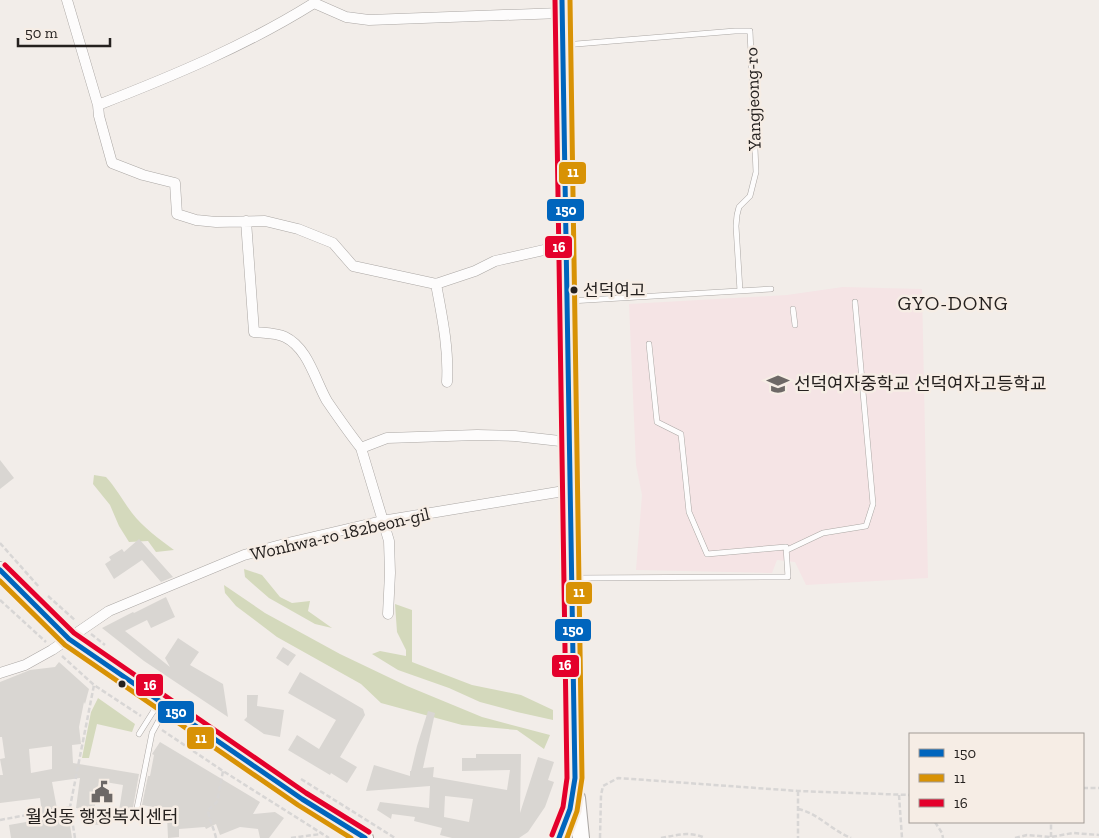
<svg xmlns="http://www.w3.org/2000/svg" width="1099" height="838" viewBox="0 0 1099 838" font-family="'Zilla Slab','Noto Sans KR',serif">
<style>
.education{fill:#f5e4e5}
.green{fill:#d4d9bc}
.building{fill:#d9d6d2;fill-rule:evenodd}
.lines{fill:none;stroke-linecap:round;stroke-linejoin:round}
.lane-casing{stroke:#aba7a4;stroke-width:6}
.street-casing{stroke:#aba7a4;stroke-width:11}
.primary-casing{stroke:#aba7a4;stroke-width:18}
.path{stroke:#d8d6d5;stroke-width:2.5;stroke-dasharray:5 2.5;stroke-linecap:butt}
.lane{stroke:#fdfcfc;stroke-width:5}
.street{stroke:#fdfcfc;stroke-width:10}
.primary{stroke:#fdfcfc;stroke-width:16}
.bus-1-casing{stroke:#f6ede5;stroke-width:9}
.bus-2-casing{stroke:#f6ede5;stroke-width:9}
.bus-3-casing{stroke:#f6ede5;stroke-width:9}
.bus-1{stroke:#0065bd;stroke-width:5}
.bus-2{stroke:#d89205;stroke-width:5}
.bus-3{stroke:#e4002b;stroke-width:5}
.bus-dot{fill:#25211f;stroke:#f6ede5;stroke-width:2}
.labels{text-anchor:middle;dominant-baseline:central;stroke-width:5;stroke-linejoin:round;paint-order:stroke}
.bus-label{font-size:17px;fill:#25211f;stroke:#f6ede5;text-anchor:start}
.street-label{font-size:18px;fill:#25211f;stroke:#f6ede5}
.poi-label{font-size:18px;fill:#25211f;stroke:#f6ede5;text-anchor:start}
.quarter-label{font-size:20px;letter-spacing:1px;fill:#25211f;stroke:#f6ede5}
.line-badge{stroke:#f6ede5;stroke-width:2}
.badge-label{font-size:14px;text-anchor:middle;font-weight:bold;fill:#fff}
</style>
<rect width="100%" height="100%" fill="#f2ede9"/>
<path class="education" d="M 843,287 L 922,289 L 928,578 L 806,585 L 795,562 L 777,560 L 772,573 L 636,570 L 642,495 L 636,465 L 629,304 L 787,295 Z"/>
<path class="green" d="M 94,475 L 106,477 C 116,488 123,501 132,513 C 143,527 159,539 174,550 L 156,552 L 148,541 L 129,542 L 119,526 L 110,505 L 93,484 Z
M 244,569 L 262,575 L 280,597 L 292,603 L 310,601 L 308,611 L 332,628 L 315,624 L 269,598 L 245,577 Z
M 224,585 L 265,613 L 340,654 L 407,686 L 482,717 L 550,735 L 544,749 L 517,730 L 462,725 L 381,703 L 361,684 L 277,637 L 236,606 L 225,593 Z
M 395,604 L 412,610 L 412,662 L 472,685 L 521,695 L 553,710 L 553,720 L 517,712 L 480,702 L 449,688 L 398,670 L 372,654 L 380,651 L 406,656 L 406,650 L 397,632 Z
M 98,698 L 135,724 L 132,732 L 97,724 L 89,758 L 82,758 L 91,712 Z"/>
<path class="building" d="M 0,460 L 14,478 L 0,489 Z
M 139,539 L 173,577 L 161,582 L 142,560 L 114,579 L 105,564 L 111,560 L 109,557 L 122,549 L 124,552 Z
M 166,597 L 175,617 L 151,628 L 147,620 L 125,631 L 170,667 L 165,658 L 178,638 L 199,652 L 190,665 L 223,684 L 228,717 L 144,661 L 102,628 L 133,612 L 134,613 Z
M 283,647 L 296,655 L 288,666 L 276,658 Z
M 59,662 L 89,689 L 85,704 L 84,702 L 79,727 L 81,744 L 72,745 L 73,763 L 139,774 L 132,813 L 119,811 L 123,785 L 99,781 L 94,811 L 76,808 L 80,778 L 52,782 L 58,814 L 68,812 L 72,838 L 11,838 L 9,825 L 43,819 L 40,798 L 0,803 L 0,775 L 3,775 L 0,759 L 5,758 L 2,737 L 0,737 L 0,682 L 30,670 L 55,667 ZM 52,746 L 52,769 L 31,773 L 29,749 Z
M 300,672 L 363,709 L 365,715 L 340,757 L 357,767 L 347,783 L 331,773 L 330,775 L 288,750 L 297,735 L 319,749 L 336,720 L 288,693 Z
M 247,695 L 258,695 L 257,706 L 284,710 L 280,737 L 264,734 L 244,720 L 247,717 Z
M 428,711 L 435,713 L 423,768 L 434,767 L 433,777 L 507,790 L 510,770 L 462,771 L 462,758 L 476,758 L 476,754 L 521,754 L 520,813 L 538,757 L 554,762 L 548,780 L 554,782 L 545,807 L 528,832 L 519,838 L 452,838 L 440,835 L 442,828 L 414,821 L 415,817 L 392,814 L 391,819 L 377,810 L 380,802 L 429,808 L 430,786 L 366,791 L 374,765 L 410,776 L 410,771 L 411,771 L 417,746 ZM 445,796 L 473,799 L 469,822 L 444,817 Z
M 160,742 L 260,802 L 253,814 L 275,812 L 284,818 L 269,838 L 260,838 L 258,829 L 240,827 L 220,835 L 216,824 L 206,829 L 205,827 L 179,829 L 179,837 L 168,838 L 167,816 L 164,816 L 164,809 L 142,805 L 148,776 L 150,776 L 154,755 L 152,754 Z
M 92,811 L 108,812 L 107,826 L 90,824 Z"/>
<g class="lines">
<g class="lane-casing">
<path id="lane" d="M 564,45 L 735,31 L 750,31 L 756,172 L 750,196 L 739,207 L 737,215 L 736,226 L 740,291
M 570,301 L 771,289
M 793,309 L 795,325
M 787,550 L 823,533 L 866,526 L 873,504 L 855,302
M 574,578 L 788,577 L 786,547 L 707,554 L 689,512 L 681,434 L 657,422 L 649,344
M 139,734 L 158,704
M 136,813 L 152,733 L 165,709"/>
</g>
<g class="street-casing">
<path id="street" d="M 67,0 L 98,105 L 99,116 L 112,163 L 143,175 L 175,183 L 177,214 L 196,220 L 216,222 L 265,221 L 298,229 L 333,243 L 353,266 L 436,284 L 475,271 L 495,261 L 566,245
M 98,105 C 173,76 247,45 314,3 L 346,17 L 369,20 L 561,13
M 246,221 L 254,332 C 264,333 277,333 285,337 C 308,348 315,380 327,401 C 338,417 349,433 361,448 L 387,438 L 477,435 L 515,436 L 569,442
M 436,284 C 442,316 449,349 447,382
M 361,448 L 389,541 L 390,573 L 388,614
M 0,673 L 25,665 L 52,650 L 109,611 L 244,555 L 292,542 L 382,521 L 570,490"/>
</g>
<g class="primary-casing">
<path id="primary" d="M 0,570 L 69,639 L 302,799 L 365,838
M 577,798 L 581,838
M 559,838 C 569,819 573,800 575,778 L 562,0"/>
</g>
<path class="path" d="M 0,543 L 39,587
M 48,596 L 76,621
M 0,600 L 46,642
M 91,634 L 105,645
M 62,656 L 94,685 L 141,716
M 162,730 L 223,771 L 329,838
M 301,779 L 395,838
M 1083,788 L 1099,788
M 798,791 L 798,838
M 899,795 L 902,838
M 798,809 C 818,813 831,830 851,838
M 0,820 L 70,807
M 935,822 L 942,833 L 943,838
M 1051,837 L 1051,822
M 75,838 L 70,807 L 94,685
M 216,838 C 214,828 209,820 208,810 L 217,802 L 223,771
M 291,838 L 321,834
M 600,838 L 601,795 L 603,786 L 618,778 L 798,791 L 910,795
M 661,838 C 677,835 690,831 705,838
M 1015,838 L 1027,835 L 1051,837 L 1073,833 L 1099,835"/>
<use href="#lane" class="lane"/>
<use href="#street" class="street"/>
<use href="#primary" class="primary"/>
<g class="bus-1-casing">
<path id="bus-1" d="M 0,570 L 69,639 L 302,799 L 365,838
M 559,838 L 570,809 L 575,778 L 562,0"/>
</g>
<g class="bus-2-casing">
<path id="bus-2" d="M 0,581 L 65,645 L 298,805 L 351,838
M 567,838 L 577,811 L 582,778 L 570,0"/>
</g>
<g class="bus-3-casing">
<path id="bus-3" d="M 5,565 L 74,633 L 306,793 L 369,832
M 552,835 L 563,807 L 567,778 L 555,0"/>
</g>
<use href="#bus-1" class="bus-1"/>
<use href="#bus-2" class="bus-2"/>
<use href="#bus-3" class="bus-3"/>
</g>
<defs>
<g id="school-bare" transform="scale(1.725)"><path d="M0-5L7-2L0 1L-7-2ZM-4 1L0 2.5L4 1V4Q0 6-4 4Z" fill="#6d6866" stroke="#f6ede5" stroke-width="2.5" paint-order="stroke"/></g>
<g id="civic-bare" transform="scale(1.725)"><path d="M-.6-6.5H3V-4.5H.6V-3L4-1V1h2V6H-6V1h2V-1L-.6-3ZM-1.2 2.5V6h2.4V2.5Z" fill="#6d6866" stroke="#f6ede5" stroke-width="2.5" paint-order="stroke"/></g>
</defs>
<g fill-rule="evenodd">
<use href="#school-bare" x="778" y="384"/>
<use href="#civic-bare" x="102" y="792"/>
</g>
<g class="bus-dot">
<circle cx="574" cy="290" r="4.5"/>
<circle cx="122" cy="684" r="4.5"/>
</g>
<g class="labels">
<g class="bus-label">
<text x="583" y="290">선덕여고</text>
</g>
<g class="street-label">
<text transform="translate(753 99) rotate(-92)">Yangjeong-ro</text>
<text transform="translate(340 534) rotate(-13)">Wonhwa-ro 182beon-gil</text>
</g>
<g class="poi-label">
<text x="794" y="384">선덕여자중학교 선덕여자고등학교</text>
<text x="102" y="817" text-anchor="middle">월성동 행정복지센터</text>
</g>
<g class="quarter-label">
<text x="953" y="303">GYO-DONG</text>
</g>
</g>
<g class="line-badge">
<rect x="558" y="161" width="29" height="24" rx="5" fill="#d89205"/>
<rect x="546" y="198" width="39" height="24" rx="5" fill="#0065bd"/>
<rect x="544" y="235" width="29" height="24" rx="5" fill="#e4002b"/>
<rect x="565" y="581" width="28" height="24" rx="5" fill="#d89205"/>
<rect x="554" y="618" width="38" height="24" rx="5" fill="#0065bd"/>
<rect x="551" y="654" width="29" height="24" rx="5" fill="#e4002b"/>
<rect x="135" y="673" width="29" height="24" rx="5" fill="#e4002b"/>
<rect x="157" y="700" width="38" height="24" rx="5" fill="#0065bd"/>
<rect x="186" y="726" width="29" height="24" rx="5" fill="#d89205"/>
</g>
<g class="badge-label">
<text x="573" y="177">11</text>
<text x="566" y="215">150</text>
<text x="559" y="252">16</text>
<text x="579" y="597">11</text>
<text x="573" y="635">150</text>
<text x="565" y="670">16</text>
<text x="150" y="690">16</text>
<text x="176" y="717">150</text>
<text x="201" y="743">11</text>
</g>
<rect x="909" y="733" width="175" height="90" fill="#f6ede5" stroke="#a29b96"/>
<rect x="919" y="749" width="25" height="8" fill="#0065bd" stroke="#a29b96"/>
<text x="954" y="758" font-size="15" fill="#25211f">150</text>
<rect x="919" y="774" width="25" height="8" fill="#d89205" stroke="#a29b96"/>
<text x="954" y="783" font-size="15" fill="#25211f">11</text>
<rect x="919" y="799" width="25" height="8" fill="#e4002b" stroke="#a29b96"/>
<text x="954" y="808" font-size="15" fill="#25211f">16</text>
<path d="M18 38v8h92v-8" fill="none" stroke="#25211f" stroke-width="2.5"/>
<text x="25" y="38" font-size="15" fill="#25211f" stroke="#f6ede5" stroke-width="4" paint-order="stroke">50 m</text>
</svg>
